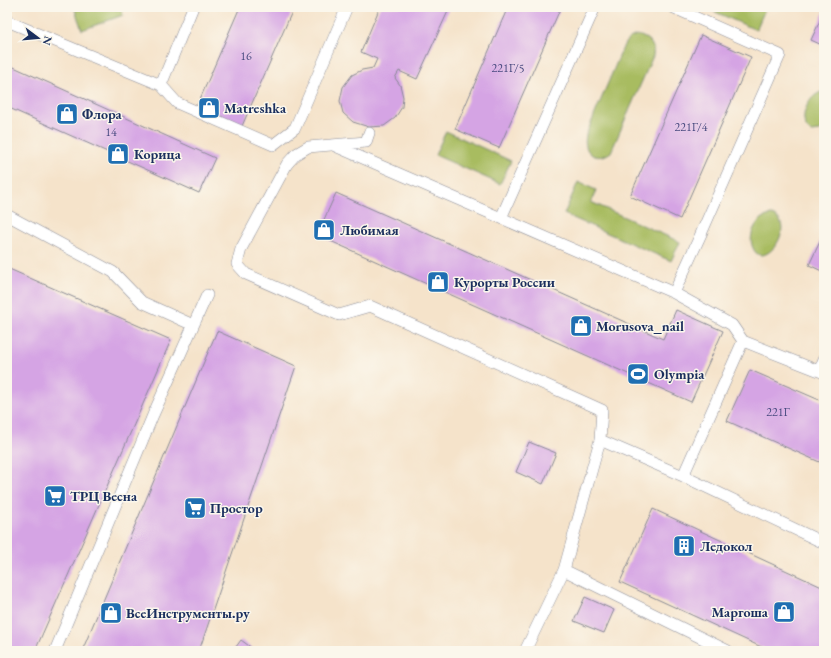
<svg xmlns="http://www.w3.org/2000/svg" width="831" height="658" viewBox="0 0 831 658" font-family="'EB Garamond',serif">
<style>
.green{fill:#a8bc61;stroke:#627660}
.building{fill:#d5a4e4}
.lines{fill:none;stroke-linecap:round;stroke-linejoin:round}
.lane-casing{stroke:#888994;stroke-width:12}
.lane{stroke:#fff;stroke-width:11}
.labels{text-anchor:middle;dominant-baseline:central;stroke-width:3;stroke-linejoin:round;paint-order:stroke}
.number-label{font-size:12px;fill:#4a4c80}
.poi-label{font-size:14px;font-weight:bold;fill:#1b2f5e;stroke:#fbf7ec;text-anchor:start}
</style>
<rect width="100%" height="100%" fill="#fbf7ec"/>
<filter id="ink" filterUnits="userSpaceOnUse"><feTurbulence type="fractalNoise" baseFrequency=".025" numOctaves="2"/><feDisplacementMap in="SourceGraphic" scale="8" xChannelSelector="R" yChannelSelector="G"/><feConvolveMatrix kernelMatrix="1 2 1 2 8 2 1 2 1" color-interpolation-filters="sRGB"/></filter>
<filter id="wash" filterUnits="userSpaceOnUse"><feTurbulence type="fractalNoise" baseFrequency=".012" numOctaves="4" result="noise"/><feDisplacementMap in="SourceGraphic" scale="16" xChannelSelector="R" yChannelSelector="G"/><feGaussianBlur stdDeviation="0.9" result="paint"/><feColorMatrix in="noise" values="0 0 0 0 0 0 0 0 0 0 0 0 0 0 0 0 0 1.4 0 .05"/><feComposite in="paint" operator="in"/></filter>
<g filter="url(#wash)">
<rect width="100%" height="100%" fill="#f5e3ca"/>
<path class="green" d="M 74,7 L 120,7 L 123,15 L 82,30 Z
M 704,7 L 766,7 L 756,30 Z
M 637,35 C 649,38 655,44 653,56 L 611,152 C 596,163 582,153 586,135 L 624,45 C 627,39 631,37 637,35 Z
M 821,92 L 824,92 L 824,128 L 820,131 L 811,132 C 796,122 807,97 821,92 Z
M 446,131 L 511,161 L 500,184 L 435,155 Z
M 578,182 L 596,190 L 591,202 L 680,242 L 671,261 L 564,214 Z
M 772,215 C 799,224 763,273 753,248 C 747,235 757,216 772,215 Z"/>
<g id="blocks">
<path class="building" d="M 240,7 L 294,7 L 242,126 L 197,106 Z
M 380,7 L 450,7 L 417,79 L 399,71 L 395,78 L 400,85 L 403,97 L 402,107 L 395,118 L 384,126 L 369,127 L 353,122 L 343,113 L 340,101 L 343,87 L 352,75 L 362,70 L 373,68 L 377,59 L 361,52 Z
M 508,7 L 561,7 L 499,148 L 455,129 Z
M 824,12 L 824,46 L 811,40 Z
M 701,35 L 751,57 L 680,219 L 630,196 Z
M 7,64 L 215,158 L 199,193 L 7,107 Z
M 336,193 L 663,339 L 676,310 L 723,331 L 691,402 L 317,235 Z
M 824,233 L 824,272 L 809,265 Z
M 7,268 L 171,340 L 35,651 L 7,651 Z
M 217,331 L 296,366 L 199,651 L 82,651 Z
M 750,370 L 824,402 L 824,464 L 727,421 Z
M 529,442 L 556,453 L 543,484 L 516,472 Z
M 653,509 L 824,588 L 824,651 L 770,651 L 620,582 Z
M 585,597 L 614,610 L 604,633 L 574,621 Z
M 241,640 L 256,651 L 233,651 Z"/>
</g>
</g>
<g filter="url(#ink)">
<use href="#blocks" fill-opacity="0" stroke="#888994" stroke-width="1"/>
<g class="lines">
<g class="lane-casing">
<path id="lane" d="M 595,7 L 501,218 L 674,293 L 732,325 L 743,341
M 672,7 L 780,55 L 701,234 L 674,293
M 7,21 L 161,85 L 193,7
M 161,85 L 177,103 L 273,145 L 295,128 L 347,7
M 369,133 L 366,142 L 308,147 L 296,154 L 287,164 L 241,249 L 237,264 L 246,274 L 339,315 L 370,306 L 602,410 L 600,440
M 335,146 L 501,218
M 7,215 L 113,272 L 142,302 L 193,325
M 819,371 L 824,359
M 683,476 L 743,341 L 824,373
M 564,570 L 600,440 L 683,476 L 824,543
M 55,651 L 153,415 L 207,295
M 525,651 L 564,570 L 728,651"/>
</g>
<use href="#lane" class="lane"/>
</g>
</g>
<defs>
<g id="shop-square" transform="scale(1.15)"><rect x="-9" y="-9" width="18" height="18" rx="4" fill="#1f6fb2" stroke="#fbf7ec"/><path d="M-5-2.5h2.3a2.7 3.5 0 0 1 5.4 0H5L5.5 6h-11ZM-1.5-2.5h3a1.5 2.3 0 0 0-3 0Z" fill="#fff"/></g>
<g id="stadium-square" transform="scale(1.15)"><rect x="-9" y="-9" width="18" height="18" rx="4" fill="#1f6fb2" stroke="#fbf7ec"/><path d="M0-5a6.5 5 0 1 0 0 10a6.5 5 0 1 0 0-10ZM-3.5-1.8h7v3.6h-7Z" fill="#fff"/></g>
<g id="supermarket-square" transform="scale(1.15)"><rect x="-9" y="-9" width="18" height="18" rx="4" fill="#1f6fb2" stroke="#fbf7ec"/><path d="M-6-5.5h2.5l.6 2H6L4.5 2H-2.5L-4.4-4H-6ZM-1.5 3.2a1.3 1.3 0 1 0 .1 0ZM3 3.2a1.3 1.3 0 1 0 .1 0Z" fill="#fff"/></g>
<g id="building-square" transform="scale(1.15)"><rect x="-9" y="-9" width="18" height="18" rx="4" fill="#1f6fb2" stroke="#fbf7ec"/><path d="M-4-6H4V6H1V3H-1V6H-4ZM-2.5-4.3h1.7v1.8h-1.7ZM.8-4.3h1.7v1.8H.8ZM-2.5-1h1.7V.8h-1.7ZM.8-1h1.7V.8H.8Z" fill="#fff"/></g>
</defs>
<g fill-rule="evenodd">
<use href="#shop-square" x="209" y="108"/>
<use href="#shop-square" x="67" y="114"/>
<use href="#shop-square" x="118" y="154"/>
<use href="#shop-square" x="324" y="230"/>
<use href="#shop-square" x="438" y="282"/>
<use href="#shop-square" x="581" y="326"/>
<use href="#stadium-square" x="638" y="374"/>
<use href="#supermarket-square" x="55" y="496"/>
<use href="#supermarket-square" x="195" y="508"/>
<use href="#building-square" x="684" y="546"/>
<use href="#shop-square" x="784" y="612"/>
<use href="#shop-square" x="111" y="613"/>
</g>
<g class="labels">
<g class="number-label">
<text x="246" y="56">16</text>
<text x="508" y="68">221Г/5</text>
<text x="691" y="127">221Г/4</text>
<text x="111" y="132">14</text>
<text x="778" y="412">221Г</text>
</g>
<g class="poi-label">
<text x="224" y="108">Matreshka</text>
<text x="82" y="114">Флора</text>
<text x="134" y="154">Корица</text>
<text x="340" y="230">Любимая</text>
<text x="454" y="282">Курорты России</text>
<text x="596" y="326">Morusova_nail</text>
<text x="654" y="374">Olympia</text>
<text x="70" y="496">ТРЦ Весна</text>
<text x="210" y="508">Простор</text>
<text x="700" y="546">Ледокол</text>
<text x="768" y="612" text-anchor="end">Маргоша</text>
<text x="126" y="613">ВсеИнструменты.ру</text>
</g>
</g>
<rect width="831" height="658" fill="none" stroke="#fbf7ec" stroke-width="24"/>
<g transform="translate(38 38) rotate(106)" stroke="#fbf7ec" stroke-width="3" paint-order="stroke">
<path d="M0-3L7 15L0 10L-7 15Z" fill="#1b2f5e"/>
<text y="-6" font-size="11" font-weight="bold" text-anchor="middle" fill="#1b2f5e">N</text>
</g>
</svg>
